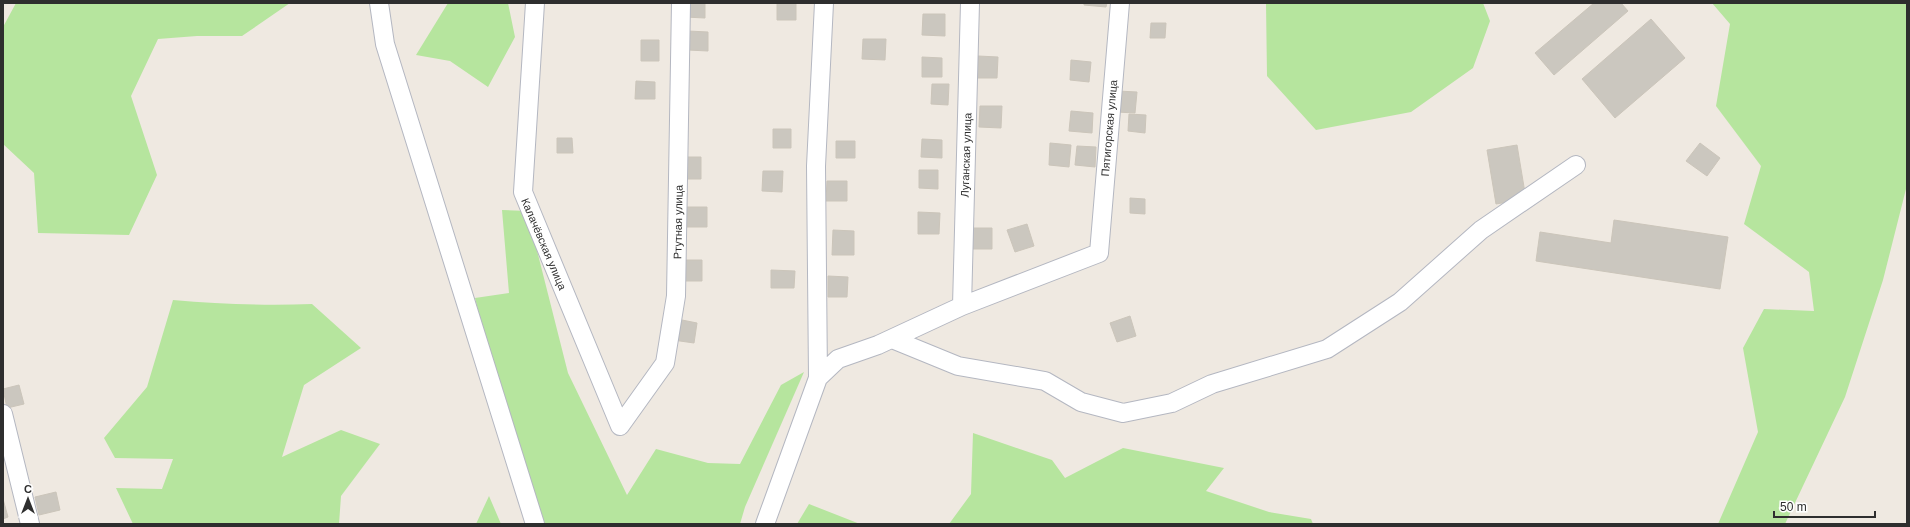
<svg xmlns="http://www.w3.org/2000/svg" width="1910" height="527" viewBox="0 0 1910 527" font-family="Arial,sans-serif">
<style>
.green{fill:#b6e59e}
.building{fill:#cbc7bf;stroke:#cbc5ba}
.lines{fill:none;stroke-linecap:round;stroke-linejoin:round}
.minor-casing{stroke:#b4b7c1;stroke-width:20}
.minor{stroke:#fff;stroke-width:18}
.labels{text-anchor:middle;dominant-baseline:central;stroke-width:3.5;stroke-linejoin:round;paint-order:stroke}
.street-label{font-size:11px;fill:#2e2e2e;stroke:#fff}
</style>
<rect width="100%" height="100%" fill="#efe9e1"/>
<path class="green" d="M 16,3 L 290,3 L 242,36 L 197,36 L 158,39 L 131,96 L 157,175 L 129,235 L 38,233 L 34,173 L 3,144 L 3,27 Z
M 448,3 L 508,3 L 515,37 L 488,87 L 450,61 L 416,55 Z
M 1266,3 L 1483,3 L 1490,21 L 1473,68 L 1411,112 L 1316,130 L 1267,76 Z
M 1712,3 L 1907,3 L 1907,185 L 1883,280 L 1845,397 L 1785,524 L 1718,524 L 1758,432 L 1743,348 L 1764,309 L 1814,311 L 1809,272 L 1744,224 L 1761,166 L 1716,106 L 1730,24 Z
M 502,210 L 527,211 L 568,373 L 627,495 L 656,449 L 708,463 L 740,464 L 781,385 L 804,372 L 745,507 L 740,524 L 537,524 L 523,492 L 475,298 L 509,293 Z
M 173,300 C 220,304 265,306 312,304 L 361,348 L 304,385 L 282,457 L 341,430 L 380,444 L 341,496 L 339,524 L 133,524 L 116,488 L 162,489 L 173,459 L 115,458 L 104,438 L 147,387 Z
M 973,433 L 1052,460 L 1065,478 L 1123,448 L 1224,468 L 1206,491 L 1269,512 L 1311,519 L 1313,524 L 949,524 L 971,494 Z
M 489,496 L 501,524 L 476,524 Z
M 809,504 L 860,524 L 797,524 Z"/>
<path class="building" d="M 685,3 L 705,3 L 705,18 L 685,17 Z
M 777,3 L 796,3 L 796,20 L 777,20 Z
M 1084,3 L 1107,3 L 1106,7 L 1084,5 Z
M 1594,3 L 1621,3 L 1628,11 L 1554,75 L 1535,53 Z
M 923,14 L 945,14 L 945,36 L 922,35 Z
M 1651,19 L 1685,58 L 1615,118 L 1582,79 Z
M 1151,23 L 1166,23 L 1165,38 L 1150,38 Z
M 688,31 L 708,32 L 708,51 L 688,50 Z
M 863,39 L 886,39 L 885,60 L 862,59 Z
M 641,40 L 659,40 L 659,61 L 641,61 Z
M 978,56 L 998,57 L 997,78 L 977,78 Z
M 922,57 L 942,58 L 942,77 L 922,77 Z
M 1071,60 L 1091,62 L 1089,82 L 1070,80 Z
M 636,81 L 655,82 L 655,99 L 635,99 Z
M 932,84 L 949,84 L 948,105 L 931,104 Z
M 1118,91 L 1137,92 L 1135,113 L 1117,112 Z
M 980,106 L 1002,106 L 1001,128 L 979,127 Z
M 1071,111 L 1093,113 L 1092,133 L 1069,131 Z
M 1129,114 L 1146,115 L 1145,133 L 1128,131 Z
M 773,129 L 791,129 L 791,148 L 773,148 Z
M 557,138 L 572,138 L 573,153 L 557,153 Z
M 922,139 L 942,140 L 942,158 L 921,157 Z
M 836,141 L 855,141 L 855,158 L 836,158 Z
M 1050,143 L 1071,145 L 1069,167 L 1049,165 Z
M 1700,143 L 1720,158 L 1707,176 L 1686,161 Z
M 1517,145 L 1526,199 L 1496,204 L 1487,150 Z
M 1077,146 L 1096,147 L 1095,167 L 1075,165 Z
M 684,157 L 701,157 L 701,179 L 683,179 Z
M 919,170 L 938,170 L 938,189 L 919,188 Z
M 763,171 L 783,171 L 782,192 L 762,191 Z
M 827,181 L 847,181 L 847,201 L 826,201 Z
M 1130,198 L 1145,199 L 1145,214 L 1130,213 Z
M 685,207 L 707,207 L 707,227 L 684,227 Z
M 918,212 L 940,213 L 939,234 L 918,234 Z
M 1614,220 L 1728,237 L 1720,289 L 1536,261 L 1540,232 L 1611,243 Z
M 1027,224 L 1034,246 L 1015,252 L 1007,230 Z
M 970,228 L 992,228 L 992,249 L 969,249 Z
M 833,230 L 854,231 L 854,255 L 832,255 Z
M 683,260 L 702,260 L 702,281 L 682,281 Z
M 771,270 L 795,271 L 794,288 L 771,288 Z
M 828,276 L 848,277 L 847,297 L 828,297 Z
M 1130,316 L 1136,336 L 1117,342 L 1110,323 Z
M 677,319 L 697,323 L 694,343 L 673,340 Z
M 19,385 L 24,404 L 7,408 L 3,389 Z
M 56,492 L 60,510 L 39,515 L 35,497 Z
M 3,499 L 8,517 L 3,519 Z"/>
<g class="lines">
<g class="minor-casing">
<path id="minor" d="M 379,3 L 385,44 L 535,524
M 535,3 L 523,192 L 620,426
M 962,306 L 970,3
M 892,339 L 958,366 L 1045,381 L 1081,402 L 1123,413 L 1172,403 L 1212,384 L 1327,349 L 1400,302 L 1481,230 L 1576,165
M 818,378 L 816,166 L 824,3
M 3,414 L 30,524
M 620,426 L 665,363 L 676,296 L 681,3
M 765,524 L 818,378 L 838,359 L 878,345 L 962,306 L 1099,253 L 1120,3"/>
</g>
<use href="#minor" class="minor"/>
</g>
<g class="labels">
<g class="street-label">
<text transform="translate(1109 128) rotate(-85)">Пятигорская улица</text>
<text transform="translate(966 155) rotate(-88)">Луганская улица</text>
<text transform="translate(678 222) rotate(-89)">Ртутная улица</text>
<text transform="translate(544 244) rotate(67)">Калачёвская улица</text>
</g>
</g>
<rect width="1910" height="527" fill="none" stroke="#2e2e2e" stroke-width="8"/>
<g transform="translate(28 499)" stroke="#ffffff" stroke-width="3" paint-order="stroke">
<path d="M0-3L7 15L0 10L-7 15Z" fill="#2e2e2e"/>
<text y="-6" font-size="11" font-weight="bold" text-anchor="middle" fill="#2e2e2e">С</text>
</g>
<path d="M1774 511v6h101v-6" fill="none" stroke="#2e2e2e" stroke-width="2"/>
<text x="1780" y="511" font-size="12" fill="#2e2e2e" stroke="#ffffff" stroke-width="3" paint-order="stroke">50 m</text>
</svg>
